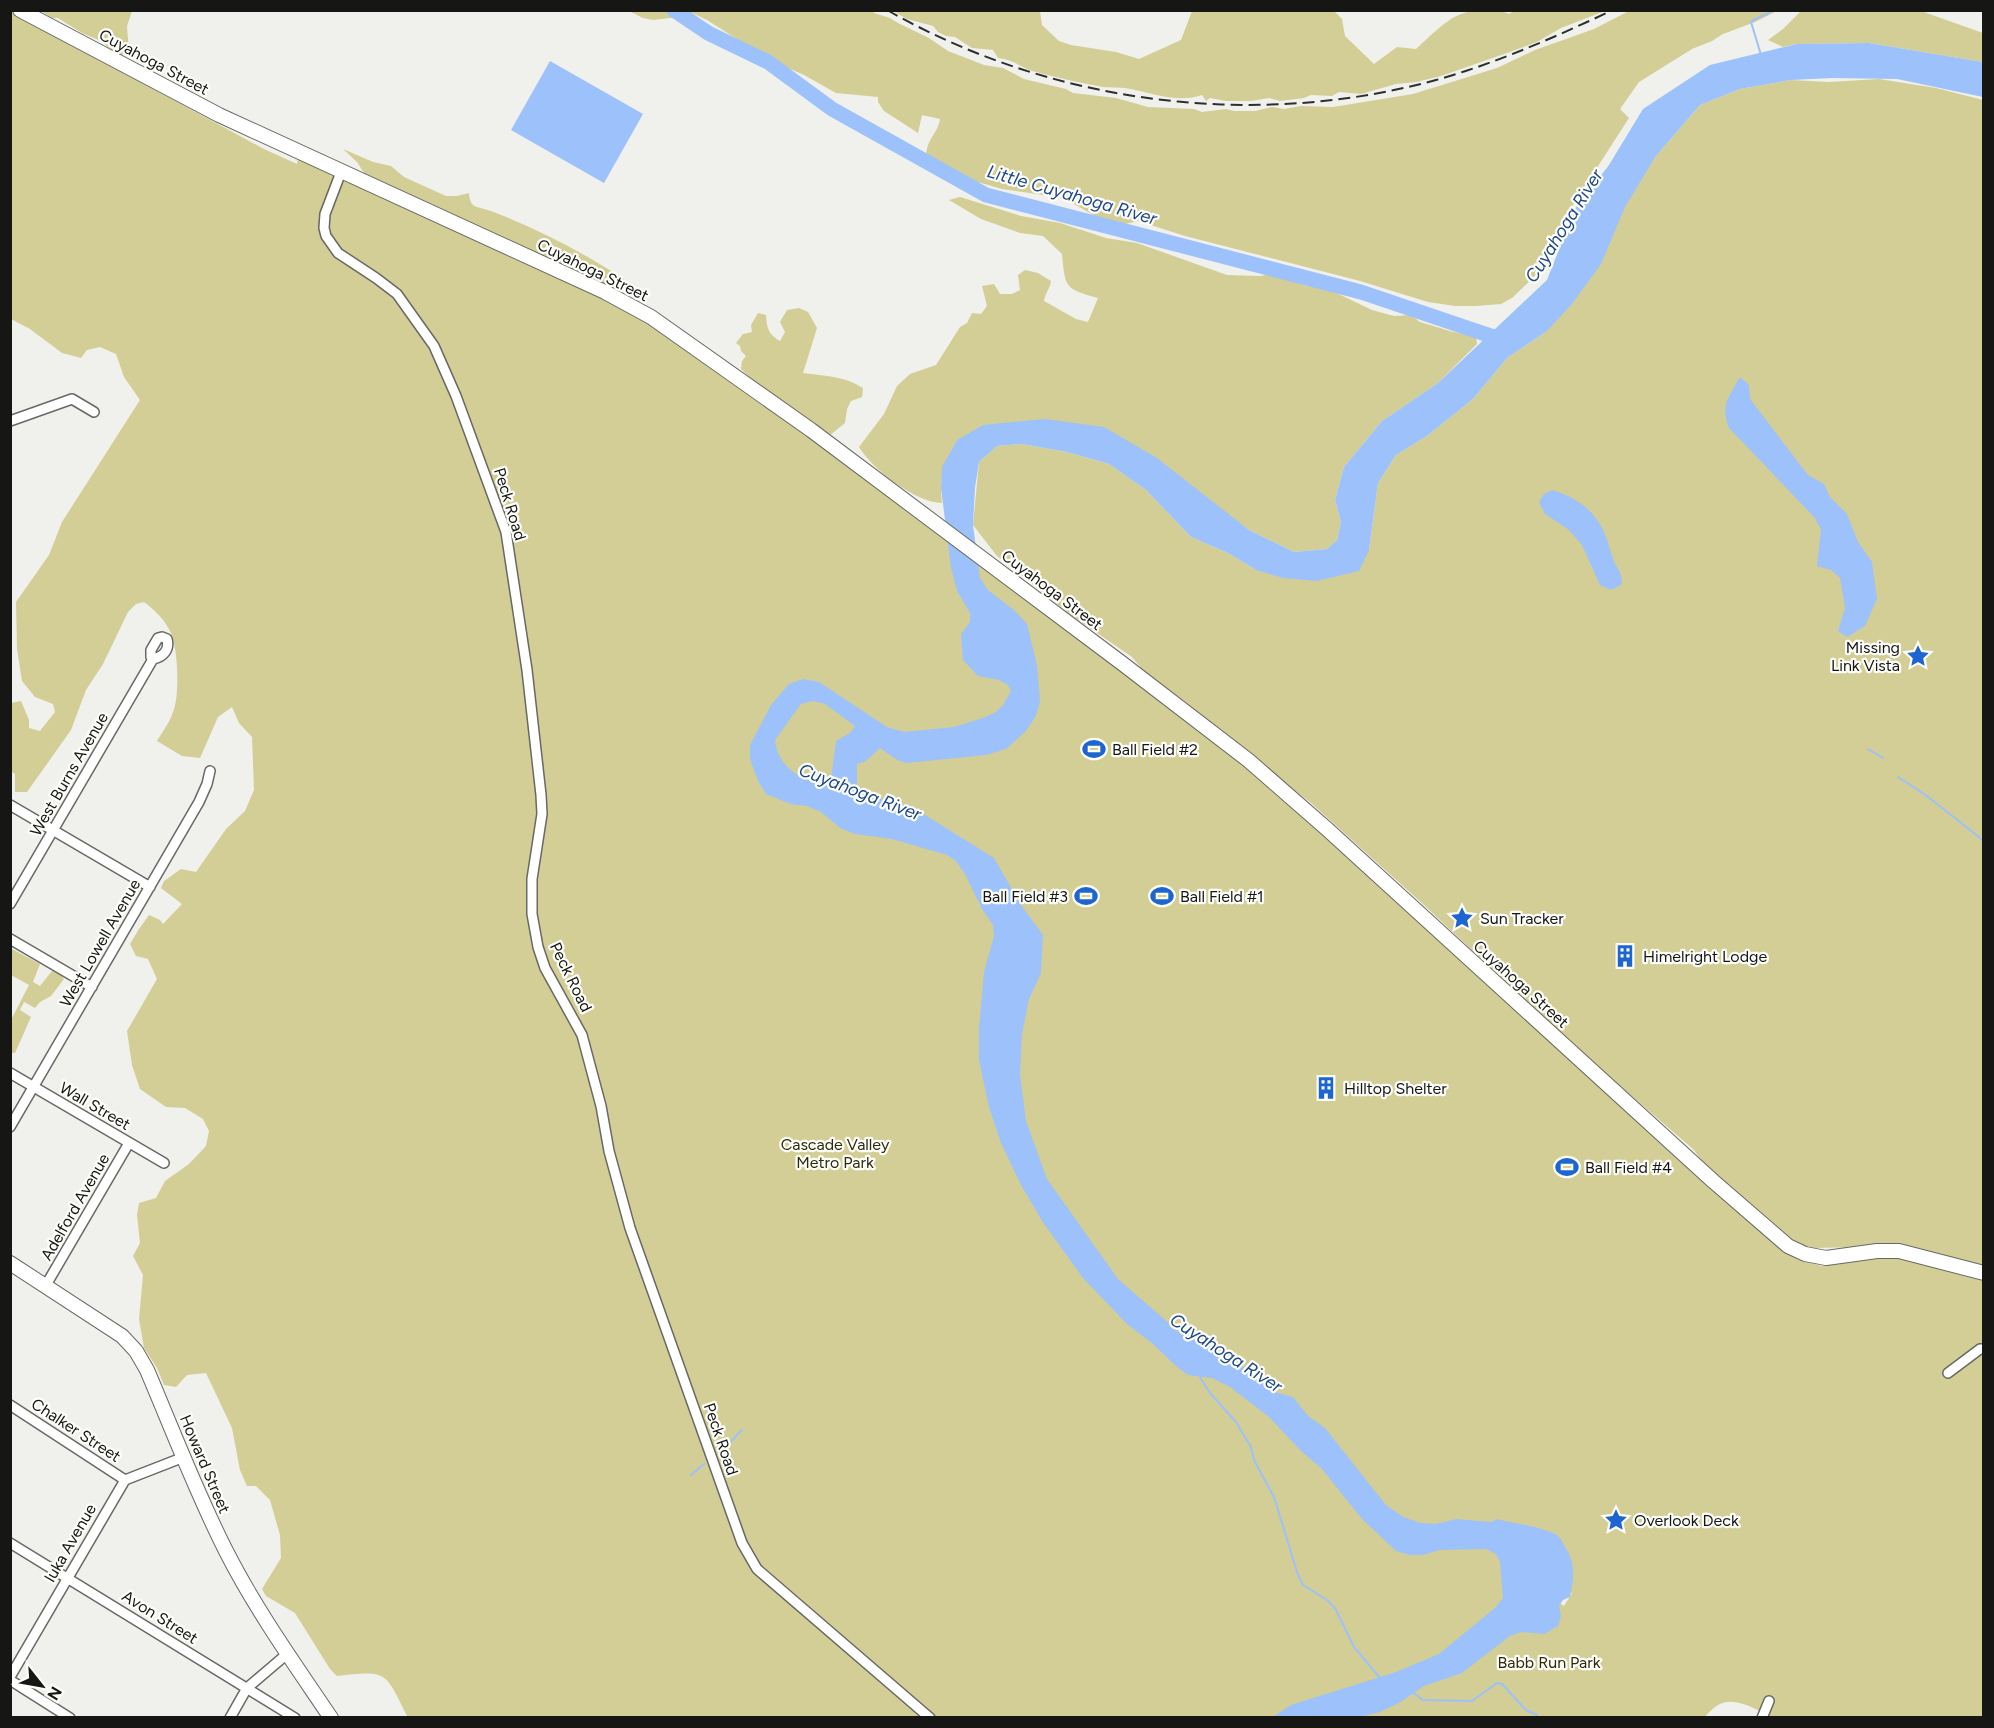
<svg xmlns="http://www.w3.org/2000/svg" width="1994" height="1728" viewBox="0 0 1994 1728" font-family="Figtree,sans-serif">
<style>
.green{fill:#d3ce95;fill-rule:evenodd}
.water{fill:#9cc1fb;fill-rule:evenodd}
.lines{fill:none;stroke-linecap:round;stroke-linejoin:round}
.stream{stroke:#9cc1fb;stroke-width:2}
.river{stroke:#9cc1fb;stroke-width:15}
.street-casing{stroke:#686864;stroke-width:12}
.secondary-casing{stroke:#686864;stroke-width:16}
.street{stroke:#fff;stroke-width:9}
.secondary{stroke:#fff;stroke-width:14}
.rail{stroke:#2e2e2c;stroke-width:2;stroke-dasharray:12 6;stroke-linecap:butt}
.labels{text-anchor:middle;dominant-baseline:central;stroke-width:4.5;stroke-linejoin:round;paint-order:stroke}
.street-label{font-size:16px;fill:#161615;stroke:#fdfdfa}
.poi-label{font-size:16px;fill:#161615;stroke:#fdfdfa;text-anchor:start}
.park-label{font-size:16px;fill:#2e2a0b;stroke:#fdfdfa}
.water-label{font-size:18px;font-style:italic;fill:#1c478a;stroke:#fdfdfa}
</style>
<rect width="100%" height="100%" fill="#f0f0ec"/>
<path class="green" d="M 41,11 L 132,11 L 127,26 L 129,53 L 121,55 L 111,50 L 101,41 L 82,33 L 58,18 L 52,18 Z
M 629,11 L 873,11 L 874,13 L 890,18 L 898,23 L 929,38 L 948,51 L 984,65 L 1003,68 L 1024,79 L 1066,89 L 1073,93 L 1116,98 L 1148,107 L 1194,109 L 1202,112 L 1226,109 L 1234,111 L 1255,111 L 1272,107 L 1284,109 L 1301,106 L 1333,107 L 1413,94 L 1497,68 L 1535,50 L 1594,29 L 1629,11 L 1777,11 L 1755,22 L 1723,34 L 1712,41 L 1692,49 L 1639,82 L 1620,109 L 1629,118 L 1569,211 L 1560,231 L 1537,274 L 1512,298 L 1501,304 L 1476,306 L 1455,306 L 1428,302 L 1360,281 L 1185,236 L 1138,221 L 1125,224 L 1106,222 L 1063,198 L 1002,189 L 974,181 L 946,170 L 926,157 C 927,137 938,134 940,119 L 922,115 L 918,133 L 884,111 L 878,102 L 878,97 L 836,93 L 804,75 L 770,60 L 707,20 L 692,13 L 679,17 L 653,20 L 643,18 Z
M 1514,11 L 1605,11 L 1561,28 L 1537,42 L 1507,53 L 1441,76 L 1416,82 L 1396,84 L 1361,94 L 1339,92 L 1332,96 L 1311,95 L 1304,98 L 1280,101 L 1269,98 L 1251,101 L 1226,101 L 1210,98 L 1206,101 L 1202,95 C 1178,103 1155,94 1131,89 C 1122,87 1112,88 1103,87 C 1080,83 1058,78 1036,72 C 1021,68 1015,60 998,58 L 993,50 L 972,48 L 955,37 L 946,36 L 938,32 L 933,26 L 907,19 L 893,11 L 1040,11 L 1042,25 L 1059,41 L 1071,45 L 1116,52 L 1139,59 L 1181,40 L 1192,11 L 1334,11 L 1342,19 L 1345,36 L 1374,64 L 1397,47 L 1416,49 C 1440,28 1452,10 1485,10 C 1494,10 1501,10 1509,14 Z
M 1801,11 L 1921,11 L 1983,33 L 1983,62 L 1869,43 L 1797,44 L 1783,47 L 1768,40 L 1783,29 Z
M 11,12 L 264,149 L 297,164 L 299,152 L 371,184 L 357,162 L 343,149 L 373,162 L 391,166 L 404,177 L 446,196 L 457,196 L 469,193 C 470,210 478,206 491,211 C 538,229 582,252 624,279 L 626,286 L 621,292 L 607,292 L 629,303 L 1248,760 L 1798,1260 L 1822,1266 L 1889,1257 L 1923,1263 L 1942,1270 L 1983,1281 L 1983,1717 L 1772,1717 C 1757,1710 1735,1695 1718,1705 C 1713,1708 1708,1713 1704,1718 L 408,1718 C 385,1672 389,1670 337,1676 L 330,1669 L 295,1613 L 266,1596 L 262,1589 L 281,1558 L 280,1535 L 270,1500 L 256,1486 L 247,1486 L 240,1470 L 232,1428 L 206,1373 L 187,1375 L 176,1387 L 164,1385 L 157,1368 L 144,1348 L 139,1319 L 143,1275 L 133,1256 L 140,1243 L 137,1215 L 139,1203 L 156,1198 L 165,1181 L 189,1164 L 206,1146 L 209,1131 L 203,1119 L 185,1108 L 166,1107 L 140,1089 L 132,1065 L 127,1031 L 157,979 L 148,959 L 136,956 L 130,944 L 139,929 L 149,915 L 160,920 L 163,924 L 182,904 L 161,888 L 164,881 L 181,869 L 196,872 L 226,829 L 245,811 L 254,790 L 252,737 L 239,723 L 232,707 L 218,717 L 200,758 L 182,756 L 157,741 C 163,731 170,722 173,712 C 180,696 178,649 171,633 C 165,620 155,610 144,602 L 136,604 L 128,612 L 103,664 L 86,690 L 71,730 L 27,792 L 15,792 L 15,774 L 10,771 L 11,703 L 21,701 L 29,720 L 29,728 L 40,731 L 55,712 L 53,704 L 35,697 L 22,681 L 17,649 L 16,602 L 49,555 L 62,522 L 140,400 L 124,377 L 116,354 L 100,347 L 87,350 L 81,358 L 62,353 L 30,329 L 11,319 ZM 1502,1564 L 1572,1593 L 1564,1606 L 1545,1593 L 1511,1604 Z
M 1879,79 L 1936,88 L 1983,100 L 1983,1273 L 1925,1253 L 1879,1243 L 1860,1247 L 1814,1248 L 1792,1242 L 1709,1170 L 1693,1149 L 1575,1047 L 1424,905 L 1311,803 L 1221,734 L 1186,702 L 1146,674 L 1132,657 L 1071,615 L 997,556 L 973,525 L 979,462 L 997,446 L 1022,444 L 1067,452 L 1109,464 L 1146,490 L 1191,537 L 1228,553 L 1256,570 L 1369,550 L 1378,483 L 1396,455 L 1427,436 L 1473,399 L 1507,358 L 1547,331 L 1656,156 L 1700,105 L 1740,89 L 1791,80 L 1829,82 Z
M 960,197 L 1021,216 L 1060,223 L 1106,238 L 1137,243 L 1227,275 L 1261,276 L 1271,274 L 1286,278 L 1307,286 L 1324,287 L 1372,310 L 1394,316 L 1411,315 L 1420,322 L 1450,331 L 1476,337 L 1477,344 L 1438,383 L 1382,421 L 1344,467 L 1335,500 L 1341,522 L 1337,540 L 1327,549 L 1294,552 L 1249,530 L 1203,496 L 1104,427 L 957,440 C 944,464 939,474 942,503 C 916,503 872,469 859,447 L 884,414 L 897,386 L 910,374 L 936,365 L 960,327 L 967,323 L 972,313 L 981,314 L 987,306 L 982,286 L 994,284 L 1000,294 L 1012,294 L 1020,290 L 1018,275 L 1025,270 L 1038,273 L 1051,281 C 1050,289 1045,293 1044,301 L 1076,319 L 1088,322 L 1098,298 C 1066,289 1065,289 1062,254 L 1043,236 L 1020,233 L 981,219 L 949,200 Z
M 799,308 L 808,312 L 817,328 L 803,373 C 826,376 844,376 863,388 L 862,397 L 851,401 L 847,409 L 845,423 L 830,435 L 759,386 L 741,369 L 742,361 L 746,356 L 741,351 L 740,346 L 736,343 L 743,334 L 752,332 L 751,325 L 758,313 L 766,315 C 767,328 768,334 780,341 L 785,332 L 780,322 L 787,310 Z
M 10,948 L 40,964 L 33,982 L 40,986 L 52,971 L 60,974 L 64,979 L 51,996 L 40,1002 L 35,1008 L 24,1002 L 20,1010 L 31,1017 L 15,1053 L 11,1053 L 11,1020 L 29,985 L 11,975 Z"/>
<path class="water" d="M 1869,43 L 1983,62 L 1983,97 L 1897,79 L 1833,78 L 1791,80 L 1740,89 L 1700,105 L 1656,156 L 1625,207 L 1601,264 L 1572,304 L 1547,331 L 1507,358 L 1473,399 L 1427,436 L 1396,455 L 1378,483 L 1369,550 L 1359,571 L 1317,581 L 1283,578 L 1256,570 L 1228,553 L 1191,537 L 1146,490 L 1109,464 L 1067,452 L 1022,444 L 997,446 L 979,462 L 975,488 L 973,525 L 980,578 L 988,590 L 1015,611 L 1027,624 L 1037,665 L 1040,701 L 1036,716 L 1025,732 L 1006,749 L 986,755 L 906,763 L 897,760 L 880,748 L 866,761 L 857,764 L 857,792 L 867,793 L 890,803 L 909,805 L 994,858 L 1021,905 L 1043,935 L 1041,973 L 1029,999 L 1022,1034 L 1020,1074 L 1026,1121 L 1047,1179 L 1118,1279 L 1179,1332 L 1229,1358 L 1261,1378 L 1275,1392 L 1293,1397 L 1308,1416 L 1325,1428 L 1386,1505 L 1403,1517 L 1421,1523 L 1436,1524 L 1456,1519 L 1492,1522 L 1497,1519 C 1512,1523 1544,1527 1557,1535 C 1560,1537 1563,1543 1565,1547 C 1576,1563 1574,1578 1570,1597 L 1563,1600 L 1559,1606 L 1561,1616 L 1558,1626 L 1544,1634 L 1521,1632 L 1510,1636 L 1462,1673 L 1424,1686 L 1399,1703 L 1380,1712 L 1360,1717 L 1273,1717 L 1291,1705 L 1396,1672 L 1439,1654 L 1495,1608 L 1503,1598 L 1500,1562 L 1496,1554 L 1486,1549 L 1440,1550 L 1423,1555 L 1410,1555 L 1396,1551 L 1362,1519 L 1322,1469 L 1301,1451 L 1269,1417 L 1230,1387 L 1212,1378 L 1188,1375 L 1177,1367 L 1153,1344 L 1127,1324 L 1083,1278 L 1042,1221 L 1020,1183 L 1001,1143 L 989,1107 L 979,1060 L 979,1029 L 984,972 L 994,936 L 993,925 L 982,909 L 965,874 L 956,861 L 947,855 L 892,839 L 855,834 L 840,828 L 821,812 L 807,806 L 791,804 L 766,794 L 758,781 L 750,759 L 750,745 L 771,705 L 789,684 L 803,679 L 819,682 L 887,727 L 904,732 L 954,727 L 983,718 L 996,712 L 1003,705 L 1011,691 L 1008,685 L 999,680 L 978,676 L 963,660 L 961,634 L 970,622 L 970,613 L 957,591 L 951,568 L 941,488 L 942,467 L 957,440 L 983,425 L 1045,419 L 1104,427 L 1157,458 L 1249,530 L 1294,552 L 1327,549 L 1337,540 L 1341,522 L 1335,500 L 1344,467 L 1382,421 L 1438,383 L 1547,280 L 1575,209 L 1609,165 L 1643,109 L 1710,65 L 1797,44 ZM 813,701 L 825,704 L 855,726 L 850,733 L 836,741 L 831,778 L 825,786 C 799,778 779,769 775,740 L 801,704 Z
M 550,61 L 643,114 L 604,183 L 511,130 Z
M 1740,377 L 1749,385 L 1750,399 L 1808,475 L 1824,484 L 1830,497 L 1847,514 L 1858,542 L 1872,562 L 1877,599 L 1865,626 L 1847,637 L 1838,631 L 1845,608 L 1840,578 L 1831,570 L 1817,566 L 1821,530 L 1815,518 L 1729,428 C 1720,405 1729,397 1740,377 Z
M 1552,490 C 1575,497 1594,509 1604,532 C 1608,541 1610,550 1613,559 C 1617,570 1622,570 1622,584 L 1611,590 L 1600,585 L 1582,545 L 1569,530 L 1545,514 L 1539,502 L 1544,494 Z"/>
<g class="lines">
<path class="stream" d="M 1761,55 L 1751,22 C 1758,16 1766,16 1773,10
M 1868,749 L 1883,758
M 1898,777 L 1927,796 L 1984,841
M 1200,1375 L 1201,1379 L 1210,1393 L 1236,1422 L 1251,1447 L 1254,1460 L 1274,1497 L 1298,1575 L 1303,1585 L 1327,1600 L 1335,1608 L 1354,1647 L 1380,1678
M 720,1453 L 742,1430
M 691,1475 L 704,1464
M 1411,1691 L 1423,1700 L 1472,1701 L 1497,1683 L 1502,1684 L 1526,1710 L 1537,1715"/>
<path class="river" d="M 674,10 L 708,33 L 768,62 L 832,109 L 986,195 L 1361,292 L 1494,337"/>
<g class="street-casing">
<path id="street" d="M 341,172 L 325,214 L 324,228 L 326,236 L 338,253 L 376,278 L 397,294 L 434,346 L 456,396 L 506,532 L 527,670 L 541,795 L 542,814 L 532,879 L 532,914 L 538,947 L 545,968 L 582,1035 L 601,1106 L 609,1151 L 630,1228 L 742,1543 L 757,1569 L 930,1718
M 10,421 L 72,399 L 94,412
M 10,805 L 150,887
M 10,904 L 153,659 C 163,657 170,650 167,639 L 162,637 L 158,638 L 151,650 L 151,657 L 153,659
M 10,939 L 92,987
M 10,1073 L 164,1163
M 10,1127 L 199,802 L 207,784 L 210,771
M 46,1285 L 129,1143
M 1948,1373 L 1980,1349 L 1984,1349
M 10,1405 L 125,1480
M 10,1543 L 295,1718
M 10,1677 L 125,1480 L 184,1457
M 10,1680 L 70,1718
M 230,1718 L 247,1688 L 287,1654
M 1762,1718 L 1769,1701"/>
</g>
<g class="secondary-casing">
<path id="secondary" d="M 20,10 L 219,115 L 605,292 L 651,317 L 811,430 L 1123,664 L 1248,760 L 1327,829 L 1713,1181 L 1788,1246 L 1805,1254 L 1826,1258 L 1877,1251 L 1899,1251 L 1984,1273
M 10,1263 L 122,1336 L 136,1351 L 147,1370 C 173,1431 196,1492 226,1551 C 256,1610 294,1663 331,1718"/>
</g>
<use href="#street" class="street"/>
<use href="#secondary" class="secondary"/>
<path class="rail" d="M 887,10 C 1052,104 1253,130 1436,80 C 1497,63 1555,37 1613,10"/>
</g>
<defs>
<g id="sight-bare" transform="scale(1.8)"><path d="M0-6L1.8-2.2L6-1.7L2.9 1.2L3.7 5.4L0 3.3L-3.7 5.4L-2.9 1.2L-6-1.7L-1.8-2.2Z" fill="#1d65d0" stroke="#fdfdfa" stroke-width="2.5" paint-order="stroke"/></g>
<g id="stadium-bare" transform="scale(1.8)"><path d="M0-5a6.5 5 0 1 0 0 10a6.5 5 0 1 0 0-10ZM-3.5-1.8h7v3.6h-7Z" fill="#1d65d0" stroke="#fdfdfa" stroke-width="2.5" paint-order="stroke"/></g>
<g id="building-bare" transform="scale(1.8)"><path d="M-4-6H4V6H1V3H-1V6H-4ZM-2.5-4.3h1.7v1.8h-1.7ZM.8-4.3h1.7v1.8H.8ZM-2.5-1h1.7V.8h-1.7ZM.8-1h1.7V.8H.8Z" fill="#1d65d0" stroke="#fdfdfa" stroke-width="2.5" paint-order="stroke"/></g>
</defs>
<g fill-rule="evenodd">
<use href="#sight-bare" x="1918" y="656"/>
<use href="#stadium-bare" x="1094" y="749"/>
<use href="#stadium-bare" x="1086" y="896"/>
<use href="#stadium-bare" x="1162" y="896"/>
<use href="#sight-bare" x="1462" y="918"/>
<use href="#building-bare" x="1625" y="956"/>
<use href="#building-bare" x="1326" y="1088"/>
<use href="#stadium-bare" x="1567" y="1167"/>
<use href="#sight-bare" x="1616" y="1520"/>
</g>
<g class="labels">
<g class="street-label">
<text transform="translate(154 62) rotate(28)">Cuyahoga Street</text>
<text transform="translate(593 270) rotate(26)">Cuyahoga Street</text>
<text transform="translate(510 504) rotate(73)">Peck Road</text>
<text transform="translate(1052 590) rotate(37)">Cuyahoga Street</text>
<text transform="translate(69 774) rotate(-60)">West Burns Avenue</text>
<text transform="translate(100 943) rotate(-60)">West Lowell Avenue</text>
<text transform="translate(571 977) rotate(64)">Peck Road</text>
<text transform="translate(1521 984) rotate(42)">Cuyahoga Street</text>
<text transform="translate(95 1106) rotate(30)">Wall Street</text>
<text transform="translate(75 1207) rotate(-60)">Adelford Avenue</text>
<text transform="translate(76 1430) rotate(33)">Chalker Street</text>
<text transform="translate(721 1439) rotate(71)">Peck Road</text>
<text transform="translate(205 1464) rotate(67)">Howard Street</text>
<text transform="translate(70 1543) rotate(-60)">Iuka Avenue</text>
<text transform="translate(160 1617) rotate(32)">Avon Street</text>
</g>
<g class="poi-label">
<text x="1900" y="647" text-anchor="end">Missing<tspan x="1900" dy="18">Link Vista</tspan></text>
<text x="1112" y="749">Ball Field #2</text>
<text x="1068" y="896" text-anchor="end">Ball Field #3</text>
<text x="1180" y="896">Ball Field #1</text>
<text x="1480" y="918">Sun Tracker</text>
<text x="1643" y="956">Himelright Lodge</text>
<text x="1344" y="1088">Hilltop Shelter</text>
<text x="1585" y="1167">Ball Field #4</text>
<text x="1634" y="1520">Overlook Deck</text>
</g>
<g class="park-label">
<text x="835" y="1144">Cascade Valley<tspan x="835" dy="18">Metro Park</tspan></text>
<text x="1549" y="1662">Babb Run Park</text>
</g>
<g class="water-label">
<text transform="translate(1072 195) rotate(16)">Little Cuyahoga River</text>
<text transform="translate(1564 226) rotate(-58)">Cuyahoga River</text>
<text transform="translate(860 792) rotate(21)">Cuyahoga River</text>
<text transform="translate(1226 1353) rotate(33)">Cuyahoga River</text>
</g>
</g>
<rect width="1994" height="1728" fill="none" stroke="#161615" stroke-width="24"/>
<g transform="translate(42 1686) rotate(121)" stroke="#fdfdfa" stroke-width="4.5" paint-order="stroke">
<path d="M0-4.5L10 22L0 15L-10 22Z" fill="#161615"/>
<text y="-9" font-size="16" font-weight="bold" text-anchor="middle" fill="#161615">N</text>
</g>
</svg>
